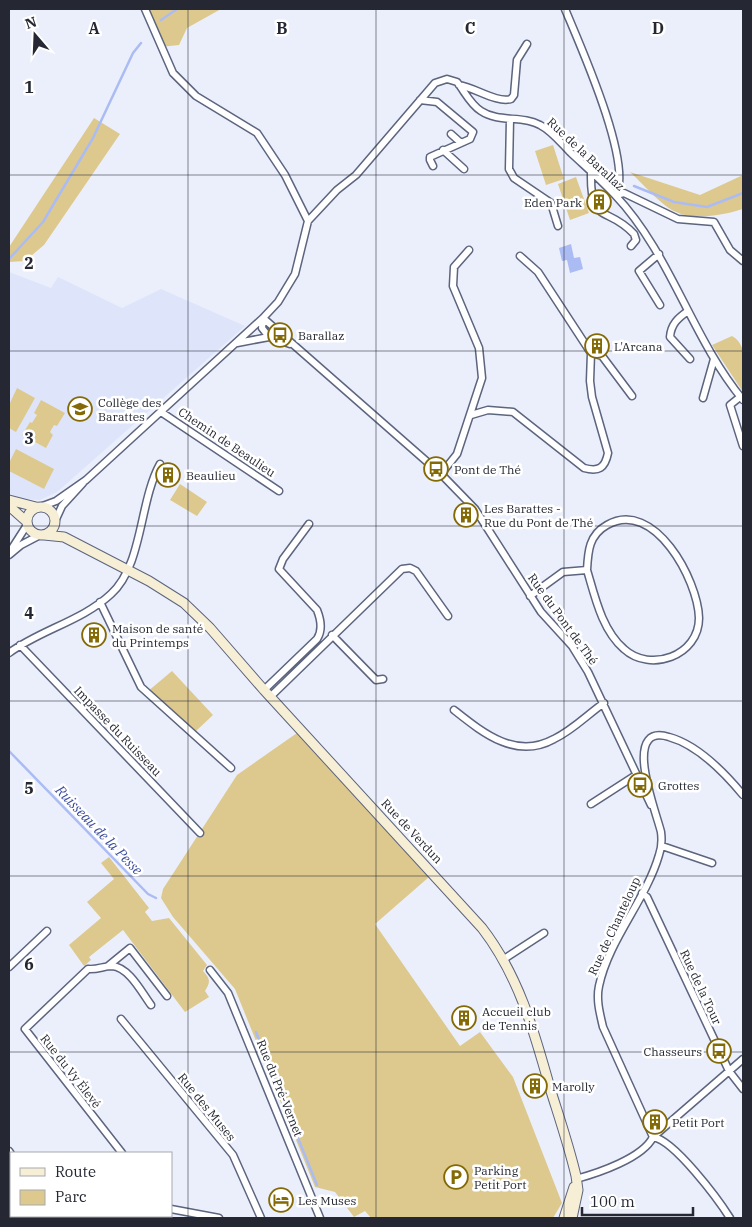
<svg xmlns="http://www.w3.org/2000/svg" width="752" height="1227" viewBox="0 0 752 1227" font-family="'IBM Plex Serif',serif">
<style>
.built{fill:#dee5fb}
.green{fill:#ddc98e}
.water{fill:#aabcf3}
.lines{fill:none;stroke-linecap:round;stroke-linejoin:round}
.stream{stroke:#aabcf3;stroke-width:2.5}
.minor-casing{stroke:#5c647e;stroke-width:9}
.secondary-casing{stroke:#5c647e;stroke-width:11}
.minor{stroke:#fff;stroke-width:6}
.secondary{stroke:#f6eed5;stroke-width:9}
.grid{fill:none;stroke:#252833;stroke-width:1;stroke-opacity:0.55}
.labels{text-anchor:middle;dominant-baseline:central;stroke-width:5;stroke-linejoin:round;paint-order:stroke}
.street-label{font-size:12px;fill:#252833;stroke:#fff}
.poi-label{font-size:12px;fill:#252833;stroke:#fff;text-anchor:start}
.water-label{font-size:14px;font-style:italic;fill:#3a4c9c;stroke:#fff}
.grid-label{font-size:16px;text-anchor:middle;font-weight:bold;fill:#252833;stroke:#fff;stroke-width:5;stroke-linejoin:round;paint-order:stroke}
</style>
<rect width="100%" height="100%" fill="#ebeffb"/>
<path class="built" d="M 9,272 L 51,288 L 58,277 L 122,308 L 161,289 L 245,326 L 57,492 L 40,500 L 23,499 L 9,494 Z"/>
<path class="green" d="M 149,9 L 221,9 L 187,28 L 179,45 L 160,47 Z
M 94,118 L 120,134 L 44,245 L 25,261 L 9,262 L 9,247 Z
M 553,145 L 564,179 L 546,185 L 535,151 Z
M 630,172 L 700,195 L 743,175 L 743,209 C 724,215 693,221 674,211 C 661,205 641,182 630,172 Z
M 576,177 L 589,213 L 570,220 L 558,184 Z
M 732,336 C 750,345 743,375 743,392 L 712,345 Z
M 17,388 L 35,398 L 16,432 L 9,428 L 9,405 Z
M 41,400 L 65,413 L 57,426 L 54,425 L 50,432 L 53,435 L 46,448 L 22,435 L 30,422 L 32,423 L 37,415 L 34,413 Z
M 16,449 L 54,469 L 44,489 L 9,471 L 9,463 Z
M 180,484 L 207,502 L 197,516 L 170,500 Z
M 172,671 L 213,715 L 196,731 L 147,692 Z
M 297,733 L 429,877 L 375,924 L 460,1046 L 480,1032 L 513,1077 L 562,1203 L 553,1218 L 371,1218 L 365,1211 L 354,1217 L 335,1192 L 315,1187 L 235,989 L 173,917 L 161,898 L 163,889 L 237,775 Z
M 109,857 L 149,908 L 145,912 L 152,921 L 169,918 L 207,965 L 203,971 C 210,979 211,981 205,991 L 209,997 L 185,1012 L 123,930 L 89,957 L 91,960 L 84,966 L 69,945 L 101,918 L 87,902 L 114,879 L 101,863 Z"/>
<path class="water" d="M 571,244 L 574,258 L 580,257 L 583,269 L 570,273 L 567,260 L 562,261 L 559,248 Z"/>
<g class="lines">
<path class="stream" d="M 161,20 L 177,9
M 634,186 L 674,202 L 707,207 L 743,193
M 9,259 L 43,222 L 93,138 L 133,53 L 141,43
M 9,751 L 148,894 L 156,898
M 256,1032 L 276,1084
M 278,1089 L 317,1185"/>
<g class="minor-casing">
<path id="minor" d="M 145,9 L 173,73 L 196,96 L 257,133 L 285,175 L 308,221
M 565,9 C 580,45 633,163 616,195
M 459,85 C 476,88 496,103 511,99 L 514,95 L 517,60 L 527,44
M 420,100 L 437,102 L 473,132 L 470,139 L 430,157 L 430,160 L 433,166
M 510,119 L 509,169 L 514,178 L 551,203 L 558,226
M 451,134 L 461,143
M 443,150 L 464,169
M 591,172 C 590,227 606,204 634,234 L 636,240 L 631,246
M 616,195 L 624,193 L 678,219 L 714,222 L 730,250 L 743,261
M 659,254 L 639,271 L 660,305
M 688,311 C 678,318 671,324 670,337 L 690,359
M 263,318 L 441,474 L 475,509 L 541,612 L 572,646 L 588,672 L 651,805
M 263,318 L 262,328 L 269,337
M 237,343 L 269,337 L 290,344
M 591,353 L 602,356 L 632,396
M 740,397 L 730,405 L 743,446
M 703,398 L 714,359
M 161,412 L 279,491
M 471,415 L 488,410 L 513,412 L 584,468 C 599,472 605,468 608,453 L 592,397 L 590,381 L 591,353 L 538,272 L 520,256
M 441,474 L 457,454 L 482,378 L 479,348 L 453,286 L 454,267 L 469,250
M 40,507 L 56,501 L 86,480 L 263,318 L 278,302 L 295,274 L 308,221 L 337,190 L 356,175 L 435,83 L 447,79 L 457,82 C 465,92 470,104 481,111 C 499,123 522,115 540,125 C 552,131 561,143 571,153 C 586,167 601,180 615,195 C 671,254 691,337 743,400
M 56,519 L 62,506 L 83,483
M 9,553 L 27,525
M 9,555 L 21,545 L 40,535
M 530,596 L 563,572 L 587,570 C 595,597 602,630 624,649 C 650,673 699,656 699,618 C 698,580 654,498 607,525 C 589,535 588,551 587,570
M 100,602 L 141,687 L 231,768
M 332,635 L 376,680 L 383,679
M 20,645 L 200,833
M 9,653 C 40,630 82,621 111,594 C 143,565 139,502 160,464
M 264,690 L 317,639 C 323,630 321,620 317,610 L 279,569 L 283,559 L 309,524
M 270,697 L 402,569 L 410,568 L 416,571 L 448,616
M 454,710 C 483,733 516,760 554,739 C 573,730 588,714 604,703
M 591,804 L 636,775
M 662,846 L 712,863
M 642,893 L 647,897 L 729,1071 L 743,1089
M 504,959 L 544,933
M 108,966 L 130,948 L 167,996
M 9,967 L 47,931
M 210,970 L 228,993 L 320,1218
M 121,1019 L 233,1155 L 261,1218
M 9,1151 L 11,1154
M 122,1153 L 25,1029 L 88,969 C 97,970 104,966 112,966 C 129,967 142,993 151,1005
M 576,1179 C 598,1173 643,1158 653,1137 L 743,1059
M 171,1209 L 219,1218
M 9,1212 L 11,1212
M 730,1218 C 718,1199 674,1140 653,1137 L 603,1027 C 600,1014 596,1000 599,986 C 609,939 646,900 659,855 C 662,847 662,840 661,832 C 657,814 620,722 669,737 C 698,745 724,772 743,795"/>
</g>
<g class="secondary-casing">
<path id="secondary" d="M 9,500 L 36,507
M 9,506 L 27,522
M27 521a14 14 0 1 1 28 0a14 14 0 1 1-28 0Z
M 44,535 L 64,537 L 149,581 L 184,603 L 210,628 L 264,690 L 482,928 C 519,976 534,1031 550,1088 C 559,1117 569,1146 576,1176 L 578,1190 L 572,1218
M 564,1218 L 574,1187"/>
</g>
<use href="#minor" class="minor"/>
<use href="#secondary" class="secondary"/>
</g>
<path class="grid" d="M 188,9 L 188,1218M 376,9 L 376,1218M 564,9 L 564,1218M 9,175 L 743,175M 9,351 L 743,351M 9,526 L 743,526M 9,701 L 743,701M 9,876 L 743,876M 9,1052 L 743,1052"/>
<defs>
<g id="building-ring" transform="scale(1.25)"><circle r="9.5" fill="#fff" stroke="#846a04" stroke-width="1.5"/><path d="M-4-6H4V6H1V3H-1V6H-4ZM-2.5-4.3h1.7v1.8h-1.7ZM.8-4.3h1.7v1.8H.8ZM-2.5-1h1.7V.8h-1.7ZM.8-1h1.7V.8H.8Z" fill="#846a04"/></g>
<g id="bus-ring" transform="scale(1.25)"><circle r="9.5" fill="#fff" stroke="#846a04" stroke-width="1.5"/><path d="M-5-6H5V4H4V6H2V4H-2V6H-4V4H-5ZM-3.5-4V0h7V-4ZM-3.5 1.2v1.5H-2V1.2ZM2 1.2v1.5H3.5V1.2Z" fill="#846a04"/></g>
<g id="school-ring" transform="scale(1.25)"><circle r="9.5" fill="#fff" stroke="#846a04" stroke-width="1.5"/><path d="M0-5L7-2L0 1L-7-2ZM-4 1L0 2.5L4 1V4Q0 6-4 4Z" fill="#846a04"/></g>
<g id="parking-ring" transform="scale(1.25)"><circle r="9.5" fill="#fff" stroke="#846a04" stroke-width="1.5"/><path d="M-3.5-5.5H1a3.5 3.5 0 0 1 0 7H-1V5.5H-3.5ZM-1-3.4V-.6H.8a1.4 1.4 0 0 0 0-2.8Z" fill="#846a04"/></g>
<g id="hotel-ring" transform="scale(1.25)"><circle r="9.5" fill="#fff" stroke="#846a04" stroke-width="1.5"/><path d="M-6-4.5h1.5V1H6V5H4.5V3h-9V5H-6ZM-4 0a1.8 1.8 0 1 1 3.6 0ZM.5 0V-2.5h3Q6-2.5 6 0Z" fill="#846a04"/></g>
</defs>
<g fill-rule="evenodd">
<use href="#building-ring" x="599" y="202"/>
<use href="#bus-ring" x="280" y="335"/>
<use href="#building-ring" x="597" y="346"/>
<use href="#school-ring" x="80" y="409"/>
<use href="#bus-ring" x="436" y="469"/>
<use href="#building-ring" x="168" y="475"/>
<use href="#building-ring" x="466" y="515"/>
<use href="#building-ring" x="94" y="635"/>
<use href="#bus-ring" x="640" y="785"/>
<use href="#building-ring" x="464" y="1018"/>
<use href="#bus-ring" x="719" y="1051"/>
<use href="#building-ring" x="535" y="1086"/>
<use href="#building-ring" x="655" y="1122"/>
<use href="#parking-ring" x="456" y="1177"/>
<use href="#hotel-ring" x="281" y="1200"/>
</g>
<g class="labels">
<g class="street-label">
<text transform="translate(586 154) rotate(43)">Rue de la Barallaz</text>
<text transform="translate(227 442) rotate(34)">Chemin de Beaulieu</text>
<text transform="translate(563 619) rotate(54)">Rue du Pont de Thé</text>
<text transform="translate(118 731) rotate(46)">Impasse du Ruisseau</text>
<text transform="translate(412 831) rotate(47)">Rue de Verdun</text>
<text transform="translate(614 926) rotate(-65)">Rue de Chanteloup</text>
<text transform="translate(701 987) rotate(65)">Rue de la Tour</text>
<text transform="translate(71 1071) rotate(52)">Rue du Vy Élevé</text>
<text transform="translate(280 1088) rotate(68)">Rue du Pré-Vernet</text>
<text transform="translate(207 1107) rotate(51)">Rue des Muses</text>
</g>
<g class="poi-label">
<text x="582" y="202" text-anchor="end">Eden Park</text>
<text x="298" y="335">Barallaz</text>
<text x="614" y="346">L'Arcana</text>
<text x="98" y="402">Collège des<tspan x="98" dy="14">Barattes</tspan></text>
<text x="454" y="469">Pont de Thé</text>
<text x="186" y="475">Beaulieu</text>
<text x="484" y="508">Les Barattes -<tspan x="484" dy="14">Rue du Pont de Thé</tspan></text>
<text x="112" y="628">Maison de santé<tspan x="112" dy="14">du Printemps</tspan></text>
<text x="658" y="785">Grottes</text>
<text x="482" y="1011">Accueil club<tspan x="482" dy="14">de Tennis</tspan></text>
<text x="702" y="1051" text-anchor="end">Chasseurs</text>
<text x="552" y="1086">Marolly</text>
<text x="672" y="1122">Petit Port</text>
<text x="474" y="1170">Parking<tspan x="474" dy="14">Petit Port</tspan></text>
<text x="298" y="1200">Les Muses</text>
</g>
<g class="water-label">
<text transform="translate(99 830) rotate(46)">Ruisseau de la Pesse</text>
</g>
</g>
<g class="grid-label">
<text x="94" y="34">A</text>
<text x="282" y="34">B</text>
<text x="470" y="34">C</text>
<text x="658" y="34">D</text>
<text x="29" y="93">1</text>
<text x="29" y="269">2</text>
<text x="29" y="444">3</text>
<text x="29" y="619">4</text>
<text x="29" y="794">5</text>
<text x="29" y="970">6</text>
</g>
<rect width="752" height="1227" fill="none" stroke="#252833" stroke-width="20"/>
<rect x="10" y="1152" width="162" height="65" fill="#ffffff" stroke="#a8a9ad"/>
<rect x="20" y="1168" width="25" height="8" fill="#f6eed5" stroke="#a8a9ad"/>
<text x="55" y="1177" font-size="15" fill="#252833">Route</text>
<rect x="20" y="1190" width="25" height="15" fill="#ddc98e" stroke="#a8a9ad"/>
<text x="55" y="1202" font-size="15" fill="#252833">Parc</text>
<g transform="translate(35 35) rotate(341)" stroke="#ffffff" stroke-width="4" paint-order="stroke">
<path d="M0-4L9 19L0 12L-9 19Z" fill="#252833"/>
<text y="-8" font-size="14" font-weight="bold" text-anchor="middle" fill="#252833">N</text>
</g>
<path d="M582 1207v8h111v-8" fill="none" stroke="#252833" stroke-width="2.5"/>
<text x="590" y="1207" font-size="15" fill="#252833" stroke="#ffffff" stroke-width="4" paint-order="stroke">100 m</text>
</svg>
